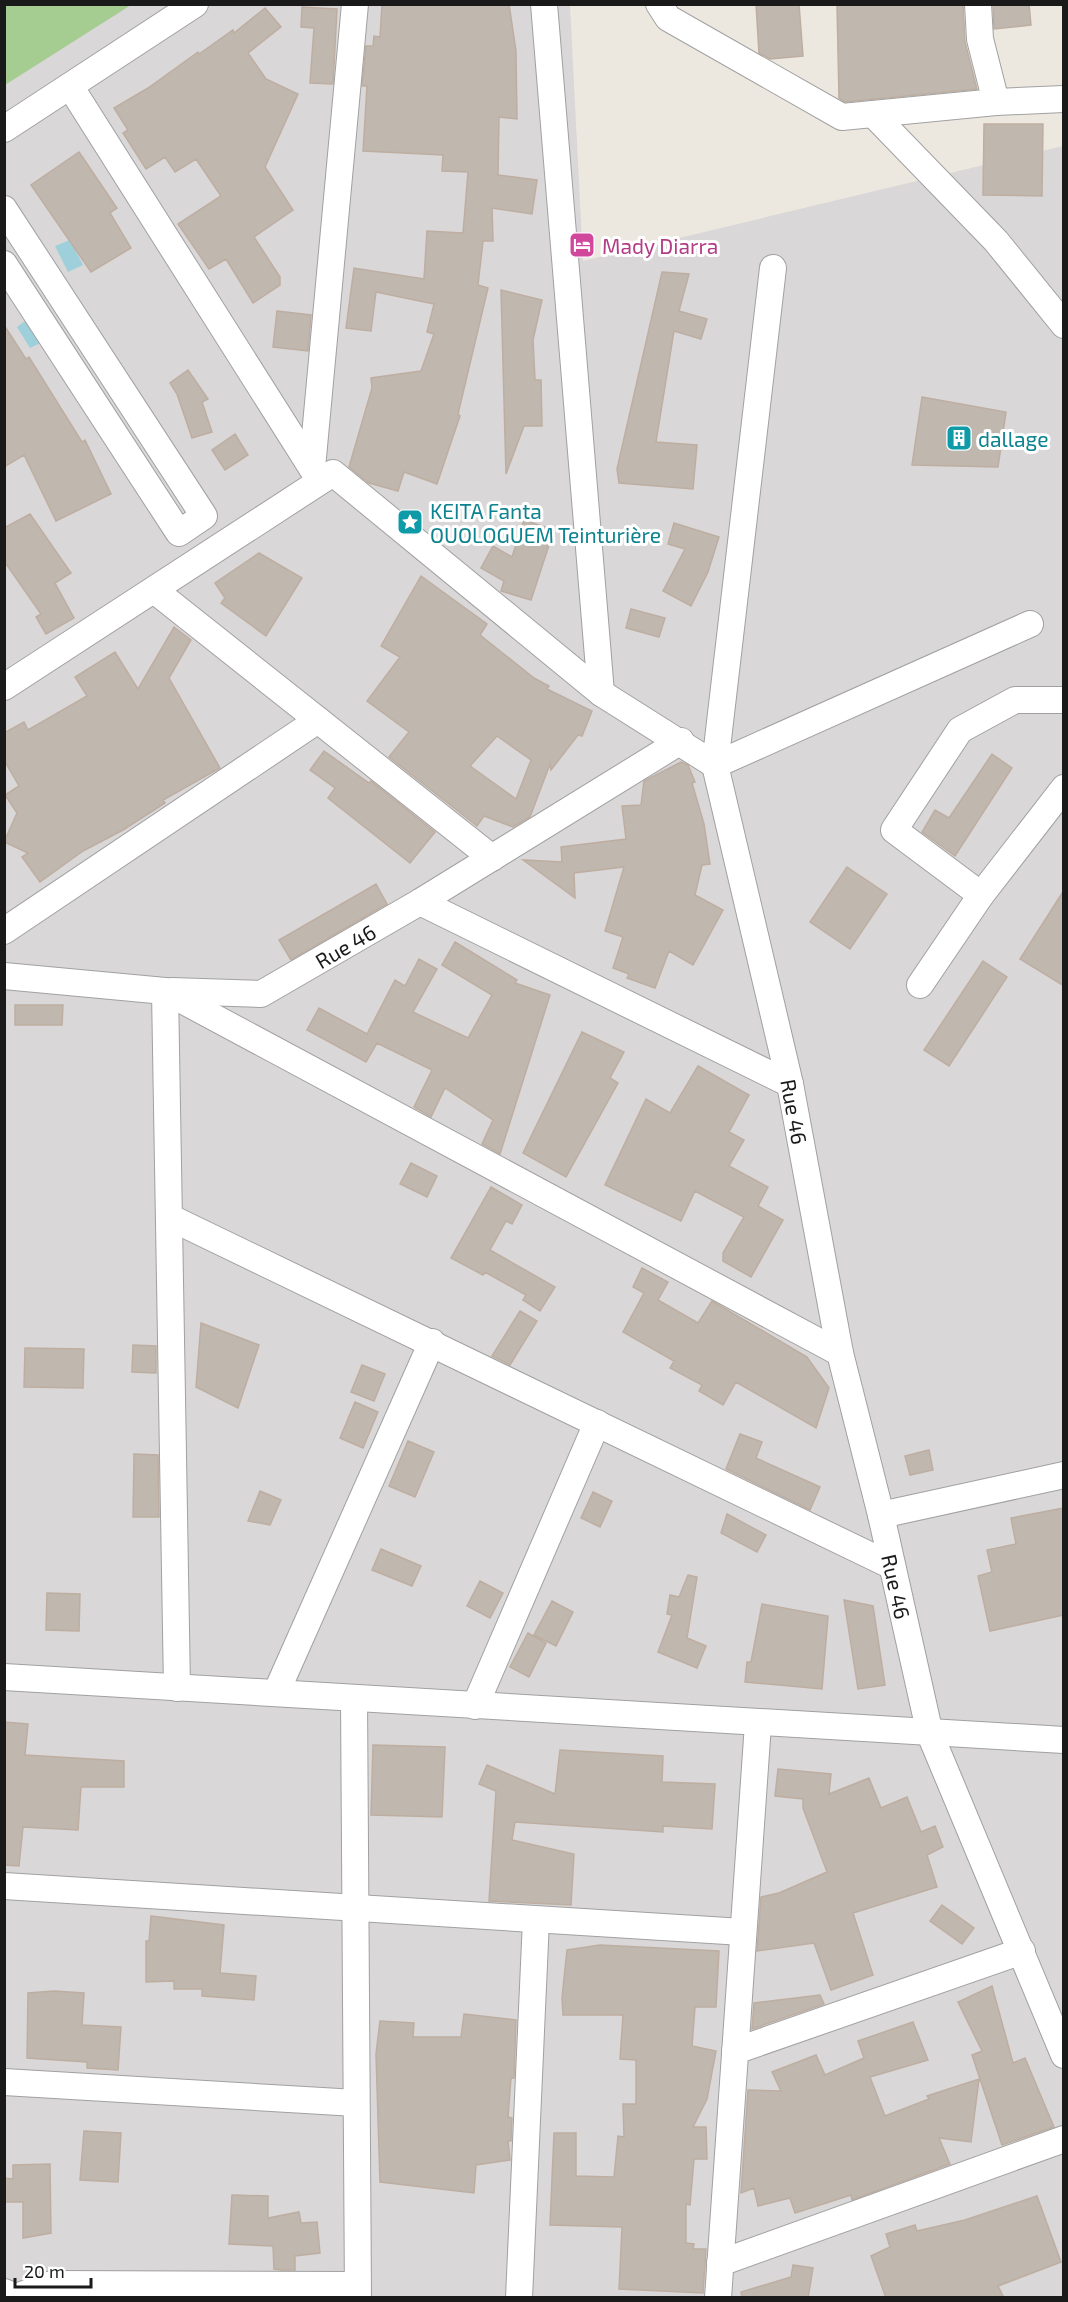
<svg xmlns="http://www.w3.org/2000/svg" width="1068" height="2302" viewBox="0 0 1068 2302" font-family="'Exo 2',sans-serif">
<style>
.residential{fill:#d9d7d7}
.forest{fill:#a5cd92}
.water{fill:#9ed0dc}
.building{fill:#c0b7af;stroke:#beaea1;stroke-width:1.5;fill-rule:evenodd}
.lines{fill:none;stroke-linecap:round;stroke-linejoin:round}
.minor-casing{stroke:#a1a1a1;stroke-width:28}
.minor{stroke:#fff;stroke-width:26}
.labels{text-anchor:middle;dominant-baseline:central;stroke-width:6;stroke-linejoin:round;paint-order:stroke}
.hotel-label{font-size:21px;fill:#b23c85;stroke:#fff;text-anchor:start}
.culture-label{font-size:21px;fill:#0d838f;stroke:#fff;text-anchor:start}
.street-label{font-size:21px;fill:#1a1a1a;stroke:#fff}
</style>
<rect width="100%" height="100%" fill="#ede8df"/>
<path class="residential" d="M 5,5 L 570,5 L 583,261 L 1063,146 L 1063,2297 L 5,2298 Z"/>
<path class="forest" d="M 5,4 L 131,4 L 131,5 L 5,85 Z"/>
<path class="water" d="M 70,240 L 83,265 L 68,272 L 55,246 Z
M 33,315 L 49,339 L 30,348 L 17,327 Z"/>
<path class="building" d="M 382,4 L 509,4 L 516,51 L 517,119 L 499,117 L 498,175 L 537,180 L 532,214 L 492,208 L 493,241 L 483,241 L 478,285 L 488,288 L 458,414 L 460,416 L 437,484 L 404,472 L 398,491 L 369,483 L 349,467 L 372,388 L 371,378 L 421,371 L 434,334 L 427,332 L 434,304 L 376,292 L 371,331 L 346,328 L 354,268 L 424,279 L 427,231 L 463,233 L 468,172 L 442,171 L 443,155 L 363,151 L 367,86 L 362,86 L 366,46 L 373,46 L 374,36 L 380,37 Z
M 756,4 L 799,4 L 803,56 L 770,59 L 759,53 Z
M 837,4 L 963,4 L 965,42 L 977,89 L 845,102 L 839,98 Z
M 993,4 L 1029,4 L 1031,25 L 994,29 Z
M 302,7 L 337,9 L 333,84 L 310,83 L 314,28 L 301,27 Z
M 265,8 L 281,27 L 248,53 L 266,79 L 298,94 L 265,167 L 293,210 L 254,237 L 280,277 L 280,285 L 253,303 L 226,259 L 209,269 L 178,224 L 221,196 L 196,159 L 175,172 L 165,157 L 146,169 L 123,133 L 128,130 L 114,108 L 148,88 L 198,52 L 199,54 L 233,30 L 234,33 Z
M 984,124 L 1043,124 L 1042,196 L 983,195 Z
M 79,152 L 117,208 L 110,213 L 131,248 L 91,272 L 31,185 Z
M 662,272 L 689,274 L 679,311 L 707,319 L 701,339 L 674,331 L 656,442 L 697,445 L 693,489 L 619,483 L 617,469 Z
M 501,290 L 542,300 L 533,340 L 535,380 L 541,380 L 542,426 L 524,426 L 506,474 Z
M 277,311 L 311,315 L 308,351 L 273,347 Z
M 4,325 L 26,359 L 29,357 L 82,442 L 85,440 L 111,494 L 56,521 L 24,455 L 4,467 Z
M 188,370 L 208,399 L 202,402 L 212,432 L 192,438 L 177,394 L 170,383 Z
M 922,397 L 1006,412 L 998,467 L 912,465 Z
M 235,434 L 248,455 L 225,470 L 212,450 Z
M 30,514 L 71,573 L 55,583 L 74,618 L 46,634 L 36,617 L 41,614 L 4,561 L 4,528 Z
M 524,520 L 554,530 L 531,600 L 501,591 L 504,581 L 481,568 L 493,546 L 512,557 Z
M 674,523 L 719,537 L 708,572 L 691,606 L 663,591 L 685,549 L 668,544 Z
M 259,553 L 302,578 L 266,636 L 221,603 L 225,598 L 215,583 Z
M 421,576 L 487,624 L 480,635 L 534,678 L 549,686 L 547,689 L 592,711 L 582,736 L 578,735 L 551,770 L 550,764 L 530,817 L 513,827 L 484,816 L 477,826 L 389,757 L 409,732 L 367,701 L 400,657 L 381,646 ZM 497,736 L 531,760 L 516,799 L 470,766 Z
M 631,609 L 665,618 L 659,637 L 626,628 Z
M 174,627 L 191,640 L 169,678 L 220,768 L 163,800 L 165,803 L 123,830 L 83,851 L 40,882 L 22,857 L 28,853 L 4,842 L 17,813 L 5,795 L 19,786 L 4,760 L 4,733 L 24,722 L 28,730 L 87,696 L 75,677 L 115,652 L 138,689 Z
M 324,751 L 369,783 L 371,781 L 435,832 L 410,863 L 328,798 L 335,788 L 310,770 Z
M 992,754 L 1012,768 L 955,856 L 922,832 L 935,810 L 949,818 Z
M 681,762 L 688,765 L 695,782 L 692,783 L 704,824 L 710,864 L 702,865 L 695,895 L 723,910 L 693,965 L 669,951 L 655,988 L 627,978 L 629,974 L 613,968 L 623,937 L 605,931 L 624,867 L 574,873 L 575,898 L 523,860 L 562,862 L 561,847 L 626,839 L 622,806 L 641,805 L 644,781 Z
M 847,867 L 887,894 L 850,949 L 810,922 Z
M 376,884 L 387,904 L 291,960 L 279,940 Z
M 1064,890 L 1064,986 L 1020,959 Z
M 455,942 L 517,980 L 515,983 L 550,995 L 500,1154 L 482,1144 L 493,1120 L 445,1088 L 431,1117 L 414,1107 L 432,1070 L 377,1043 L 366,1062 L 307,1030 L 319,1008 L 367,1034 L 395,980 L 405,986 L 419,959 L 437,969 L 413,1012 L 468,1038 L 492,995 L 442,965 Z
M 983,961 L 1007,977 L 949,1066 L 924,1050 Z
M 15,1005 L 63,1005 L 62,1025 L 15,1025 Z
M 582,1032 L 624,1052 L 610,1078 L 618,1083 L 566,1177 L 523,1153 Z
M 698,1066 L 749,1095 L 729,1132 L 744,1140 L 729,1166 L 768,1187 L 758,1206 L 783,1220 L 751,1277 L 723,1261 L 723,1253 L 744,1217 L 695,1191 L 681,1221 L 605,1185 L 646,1099 L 670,1113 Z
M 411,1163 L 437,1176 L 427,1197 L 400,1184 Z
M 491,1187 L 522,1205 L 512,1224 L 506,1221 L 490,1250 L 555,1287 L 540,1311 L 523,1300 L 526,1295 L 485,1272 L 483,1275 L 451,1258 Z
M 642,1268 L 668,1282 L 658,1300 L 698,1323 L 712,1301 L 807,1357 L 829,1388 L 816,1428 L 736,1382 L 723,1405 L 699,1391 L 702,1385 L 670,1368 L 674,1361 L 623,1332 L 644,1293 L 633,1287 Z
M 520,1311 L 537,1321 L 510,1365 L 492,1356 Z
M 201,1323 L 259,1345 L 238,1408 L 196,1387 Z
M 133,1345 L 156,1346 L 156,1373 L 132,1372 Z
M 25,1348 L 84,1349 L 83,1388 L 24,1387 Z
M 362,1365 L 385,1374 L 374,1401 L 351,1392 Z
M 355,1402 L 378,1412 L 363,1448 L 340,1438 Z
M 740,1434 L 762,1442 L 756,1458 L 820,1487 L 810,1510 L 726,1469 Z
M 408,1441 L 434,1452 L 415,1497 L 389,1486 Z
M 929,1450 L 933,1470 L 910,1475 L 905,1456 Z
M 134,1454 L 158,1455 L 159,1517 L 133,1517 Z
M 260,1491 L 281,1500 L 270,1525 L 248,1521 Z
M 593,1492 L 612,1501 L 600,1527 L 581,1518 Z
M 1064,1508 L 1064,1615 L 990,1631 L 978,1576 L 992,1572 L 987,1550 L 1016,1544 L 1011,1518 Z
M 727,1514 L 766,1535 L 757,1552 L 721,1533 Z
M 381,1549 L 421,1566 L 412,1586 L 372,1570 Z
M 688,1575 L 697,1577 L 687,1638 L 706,1646 L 697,1668 L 658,1652 L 672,1615 L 667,1614 L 670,1595 L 679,1597 Z
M 480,1581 L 503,1593 L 490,1618 L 467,1606 Z
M 47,1593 L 80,1594 L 79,1631 L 46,1630 Z
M 844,1600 L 873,1606 L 885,1685 L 858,1689 Z
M 552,1601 L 573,1612 L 556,1646 L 534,1635 Z
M 762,1604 L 828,1616 L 822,1689 L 745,1682 L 747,1662 L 751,1662 Z
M 528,1633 L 546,1643 L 529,1677 L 510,1667 Z
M 4,1722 L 28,1724 L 25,1755 L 124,1761 L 124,1787 L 81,1787 L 78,1830 L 23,1827 L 19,1866 L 4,1865 Z
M 373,1745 L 445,1747 L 442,1817 L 371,1815 Z
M 560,1750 L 663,1756 L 662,1782 L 715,1784 L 712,1829 L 663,1826 L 663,1832 L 515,1822 L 512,1840 L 574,1854 L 571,1905 L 489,1901 L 496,1791 L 479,1784 L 487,1765 L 555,1794 Z
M 778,1769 L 831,1774 L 829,1794 L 869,1778 L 881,1808 L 907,1797 L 921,1832 L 935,1826 L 943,1847 L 927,1855 L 937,1887 L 853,1913 L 873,1975 L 831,1990 L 814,1943 L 757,1951 L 761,1897 L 779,1893 L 827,1872 L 803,1808 L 803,1799 L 775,1796 Z
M 942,1905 L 974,1928 L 962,1944 L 930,1921 Z
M 151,1916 L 224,1925 L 220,1973 L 256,1976 L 254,2000 L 202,1996 L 202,1989 L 174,1989 L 174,1981 L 146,1982 L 146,1941 L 149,1941 Z
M 600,1945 L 719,1951 L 716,2007 L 695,2007 L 692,2046 L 716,2051 L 707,2099 L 693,2127 L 706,2127 L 707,2159 L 694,2159 L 690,2205 L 686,2204 L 686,2243 L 694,2244 L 693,2249 L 706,2249 L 703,2293 L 619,2289 L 622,2227 L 550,2225 L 554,2133 L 576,2133 L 576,2176 L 614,2177 L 618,2136 L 624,2137 L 623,2104 L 636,2104 L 636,2060 L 620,2059 L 623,2015 L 563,2015 L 562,1998 L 567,1950 Z
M 992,1986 L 1013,2063 L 1025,2058 L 1054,2127 L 1002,2145 L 972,2055 L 982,2051 L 958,2002 Z
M 54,1991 L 84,1993 L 82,2025 L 121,2027 L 118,2070 L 87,2068 L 87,2062 L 27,2058 L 28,1993 Z
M 820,1995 L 824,2004 L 752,2029 L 754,2003 Z
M 464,2014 L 516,2020 L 514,2078 L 511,2078 L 508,2117 L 512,2118 L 511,2141 L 508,2141 L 510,2160 L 476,2165 L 474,2193 L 380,2182 L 376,2054 L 380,2021 L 414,2023 L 413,2037 L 461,2037 Z
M 913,2022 L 928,2060 L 870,2077 L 885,2116 L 929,2099 L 927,2096 L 979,2079 L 971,2142 L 939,2138 L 950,2164 L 852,2200 L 851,2195 L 795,2213 L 790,2198 L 758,2206 L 754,2188 L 741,2193 L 748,2090 L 781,2091 L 772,2072 L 816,2055 L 825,2075 L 864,2058 L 858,2041 Z
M 84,2131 L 121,2133 L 118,2182 L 80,2180 Z
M 50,2164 L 51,2233 L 23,2238 L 23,2202 L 4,2202 L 4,2178 L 13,2179 L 13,2165 Z
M 232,2195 L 268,2196 L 268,2218 L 299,2212 L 301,2223 L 317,2222 L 320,2253 L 295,2256 L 295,2270 L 281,2270 L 274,2269 L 273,2246 L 229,2244 Z
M 1037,2196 L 1061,2262 L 998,2286 L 1004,2298 L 886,2298 L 871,2256 L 890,2247 L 886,2234 L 915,2225 L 917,2231 L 965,2220 Z
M 793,2265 L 813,2268 L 808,2298 L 742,2298 L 741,2292 L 791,2277 Z"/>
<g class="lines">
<g class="minor-casing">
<g id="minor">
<path d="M 544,4 L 601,693"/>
<path d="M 659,4 L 668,18 L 842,117 L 996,102 L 1064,99"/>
<path d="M 978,4 L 980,39 L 996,102"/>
<path d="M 70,86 L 320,481"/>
<path d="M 873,114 L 996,241 L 1064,325"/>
<path d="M 4,129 L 195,4"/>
<path d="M 4,209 L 204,516 L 179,533 L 4,264"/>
<path id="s1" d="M 773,268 L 715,765 L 790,1084 L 840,1353 L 881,1515 L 930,1734 L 1064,2055"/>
<path d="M 312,468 L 355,4"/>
<path d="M 154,590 L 492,858"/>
<path d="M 4,687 L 333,473 L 601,693 L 715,765"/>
<path d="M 1064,700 L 1015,700 L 960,730 L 894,830 L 981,895 L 1064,788"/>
<path d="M 715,765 L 1030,624"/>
<path d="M 420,902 L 790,1084"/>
<path d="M 4,931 L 318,720"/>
<path d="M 4,976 L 165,991 L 840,1353"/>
<path d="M 920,985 L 981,895"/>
<path d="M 165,991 L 177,1688"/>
<path id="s2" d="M 172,991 L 261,994 L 420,902 L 681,741"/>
<path d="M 169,1217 L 892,1566"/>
<path d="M 881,1515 L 1064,1475"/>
<path d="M 4,1677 L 1064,1740"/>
<path d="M 276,1693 L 432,1342"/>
<path d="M 354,1698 L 358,2298"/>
<path d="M 475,1706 L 597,1423"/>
<path d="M 4,1886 L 743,1932"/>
<path d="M 735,2051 L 1022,1951"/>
<path d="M 4,2082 L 356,2103"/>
<path d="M 720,2263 L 1064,2139"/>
<path d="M 4,2292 L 16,2297 L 52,2284 L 357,2285"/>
<path d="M 519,2298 L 536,1920"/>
<path d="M 718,2298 L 758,1724"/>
</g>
</g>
<use href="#minor" class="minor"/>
</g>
<defs>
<g id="hotel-square" transform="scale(1.35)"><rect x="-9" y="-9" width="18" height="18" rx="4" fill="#d1479c" stroke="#fff"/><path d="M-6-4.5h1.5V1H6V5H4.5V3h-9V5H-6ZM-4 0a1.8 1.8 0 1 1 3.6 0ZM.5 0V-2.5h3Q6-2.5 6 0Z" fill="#fff"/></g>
<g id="building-square" transform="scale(1.35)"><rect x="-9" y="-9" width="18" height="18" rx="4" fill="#0f9aa8" stroke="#fff"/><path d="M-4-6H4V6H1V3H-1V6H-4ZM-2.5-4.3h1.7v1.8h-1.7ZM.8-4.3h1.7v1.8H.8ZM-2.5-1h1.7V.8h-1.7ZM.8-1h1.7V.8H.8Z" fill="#fff"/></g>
<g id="sight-square" transform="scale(1.35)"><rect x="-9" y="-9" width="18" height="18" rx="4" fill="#0f9aa8" stroke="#fff"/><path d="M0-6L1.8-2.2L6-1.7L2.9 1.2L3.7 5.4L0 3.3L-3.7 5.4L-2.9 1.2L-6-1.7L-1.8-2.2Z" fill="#fff"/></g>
</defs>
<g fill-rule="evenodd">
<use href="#hotel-square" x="582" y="245"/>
<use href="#building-square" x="959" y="438"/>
<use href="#sight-square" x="410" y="522"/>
</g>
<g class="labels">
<g class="hotel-label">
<text x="602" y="245">Mady Diarra</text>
</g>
<g class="culture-label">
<text x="978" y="438">dallage</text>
<text x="430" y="510">KEITA Fanta<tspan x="430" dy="24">OUOLOGUEM Teinturière</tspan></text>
</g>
<g class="street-label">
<text stroke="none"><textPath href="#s2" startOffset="186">Rue 46</textPath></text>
<text stroke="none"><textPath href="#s1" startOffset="856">Rue 46</textPath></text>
<text stroke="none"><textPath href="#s1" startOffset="1342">Rue 46</textPath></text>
</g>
</g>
<rect width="1068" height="2302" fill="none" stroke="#1a1a1a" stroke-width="12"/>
<path d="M15 2278v9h76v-9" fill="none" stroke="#1a1a1a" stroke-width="3"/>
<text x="24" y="2278" font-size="18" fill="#1a1a1a" stroke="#ffffff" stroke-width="4.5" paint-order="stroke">20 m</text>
</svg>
